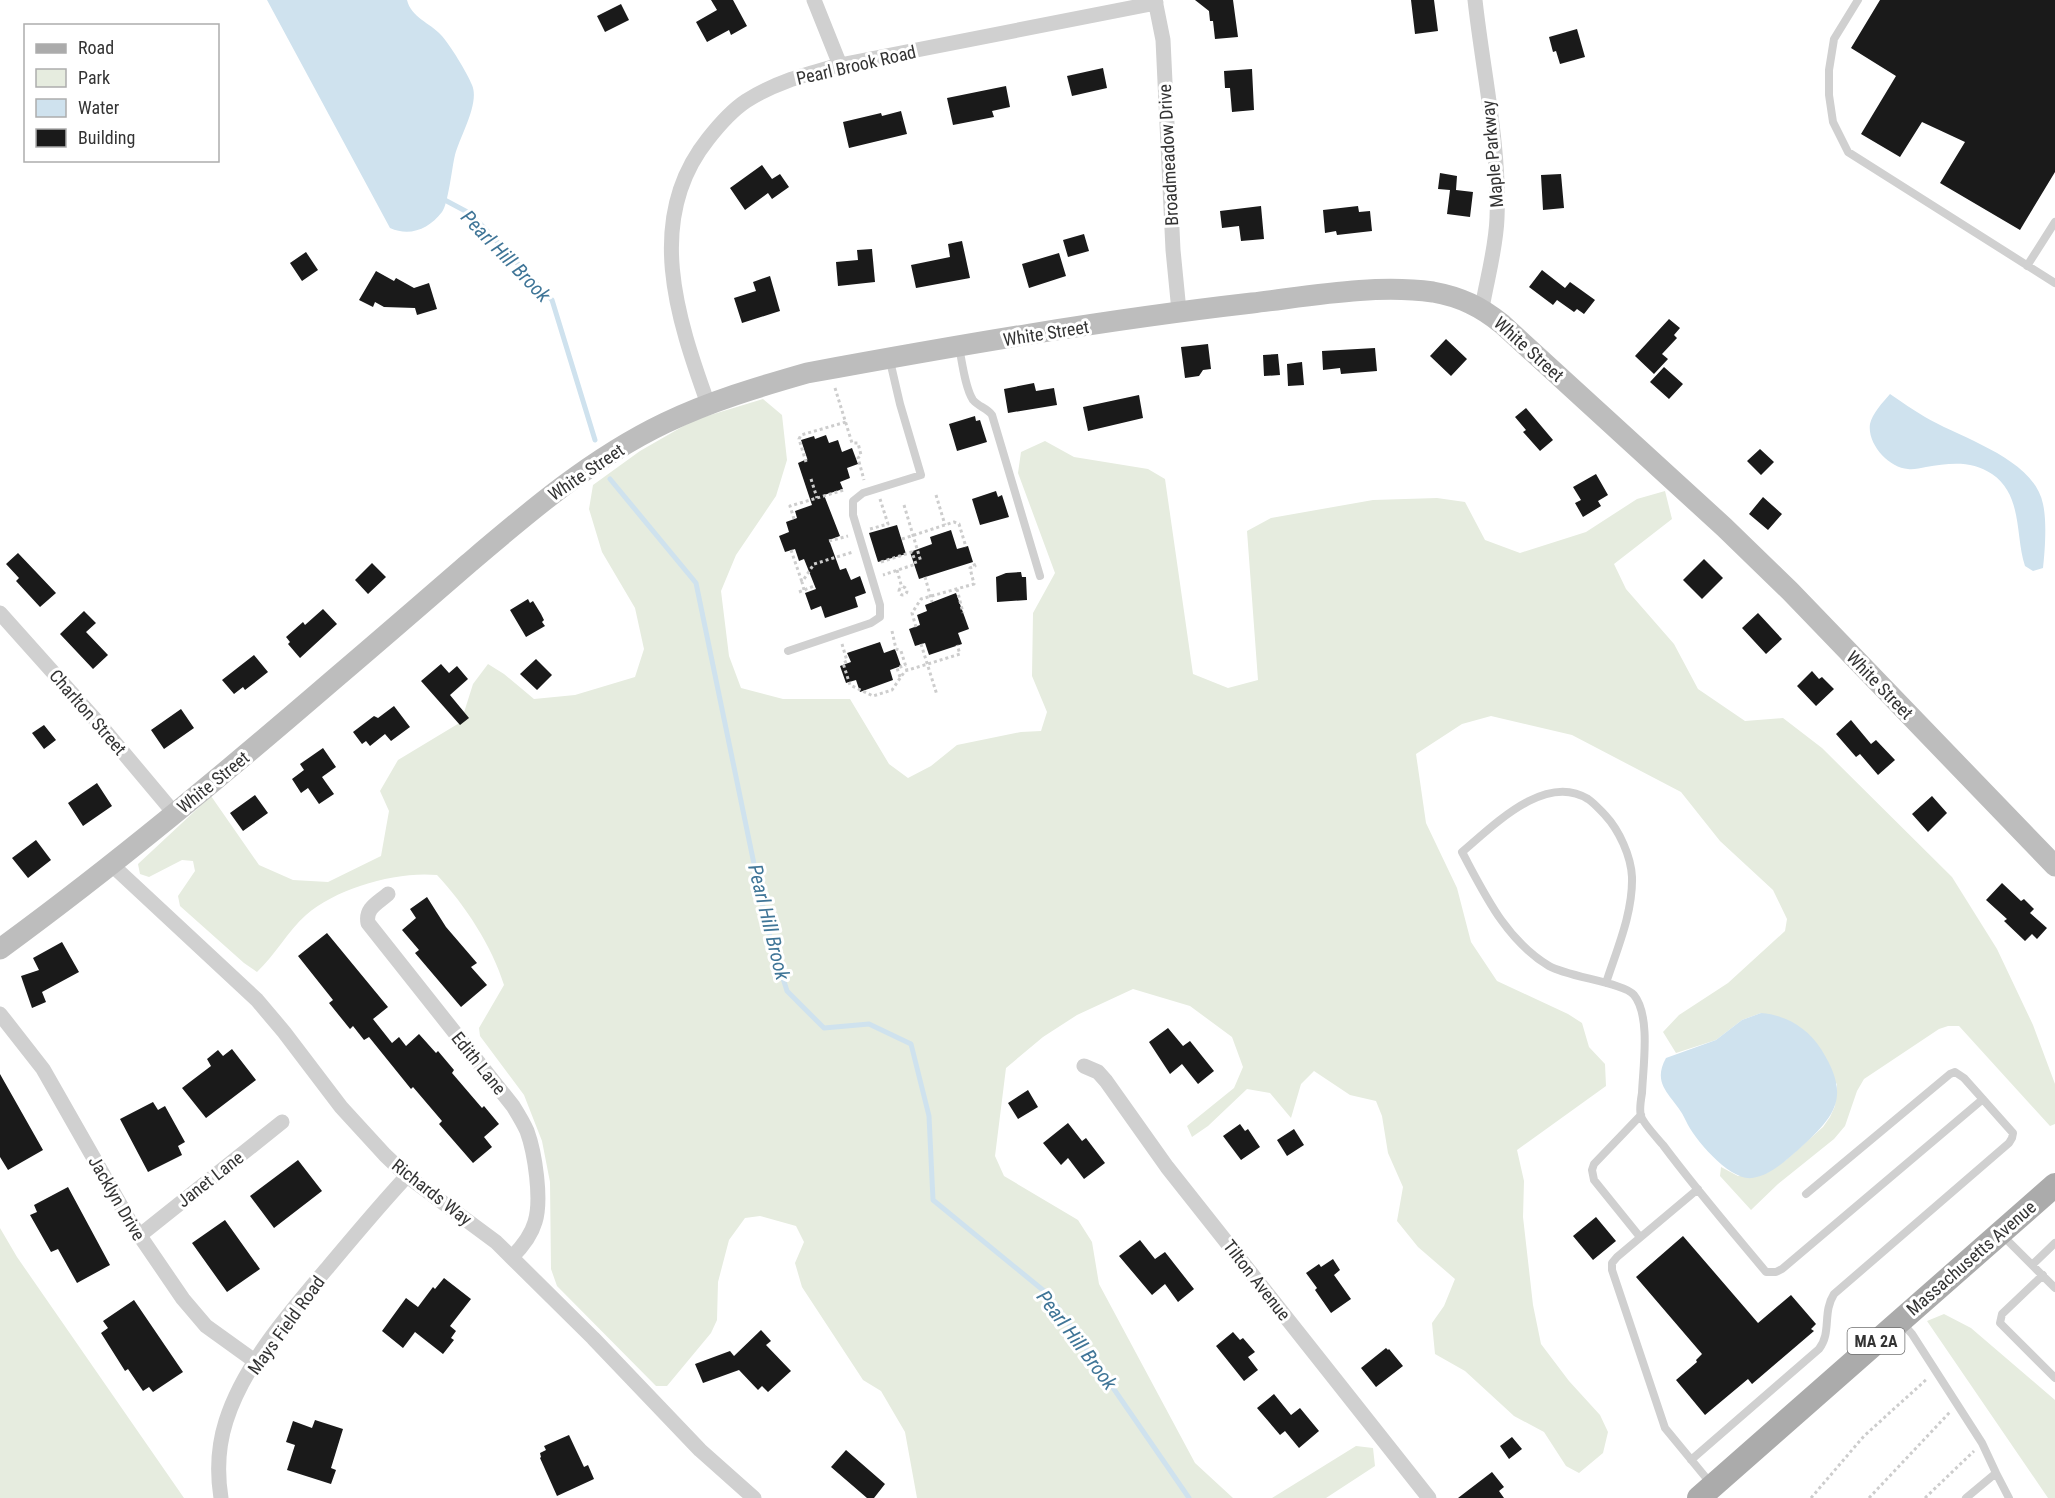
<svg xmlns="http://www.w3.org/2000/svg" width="2055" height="1498" viewBox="0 0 2055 1498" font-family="'Roboto Condensed',sans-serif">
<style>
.green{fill:#e6ecdf}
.water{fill:#cfe2ee}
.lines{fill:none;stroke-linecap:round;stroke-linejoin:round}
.stream{stroke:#cfe2ee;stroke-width:5}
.building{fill:#1a1a1a}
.path{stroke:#cdcdcd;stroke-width:3;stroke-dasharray:3 3;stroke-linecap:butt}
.lane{stroke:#d0d0d0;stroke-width:8}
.street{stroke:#d0d0d0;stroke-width:15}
.secondary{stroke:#bdbdbd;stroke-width:21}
.primary{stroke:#ababab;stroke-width:24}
.labels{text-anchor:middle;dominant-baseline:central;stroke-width:6;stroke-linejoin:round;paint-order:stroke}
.shield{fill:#fff;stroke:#707070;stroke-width:1.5}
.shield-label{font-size:16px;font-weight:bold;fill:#333}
.street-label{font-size:18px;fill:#333;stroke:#fff}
.water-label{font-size:20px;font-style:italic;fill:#3f7597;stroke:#fff}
</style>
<rect width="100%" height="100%" fill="#fff"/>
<path class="green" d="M 763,399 L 782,415 L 787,460 L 776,496 L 736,555 L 721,591 L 729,656 L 741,688 L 783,699 L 850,699 L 889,764 L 908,778 L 931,766 L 957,745 L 1021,732 L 1041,731 L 1047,712 L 1032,676 L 1033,613 L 1055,573 L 1018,473 L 1021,452 L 1045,441 L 1074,457 L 1148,469 L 1165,479 L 1193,674 L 1228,688 L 1258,680 L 1247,531 L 1271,518 L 1373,500 L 1437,498 L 1465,502 L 1485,540 L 1520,553 L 1586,532 L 1637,499 L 1665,491 L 1672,519 L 1614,564 L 1626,589 L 1674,644 L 1698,689 L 1745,721 L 1783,718 L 1822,748 L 1952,877 L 1997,949 L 2033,1025 L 2055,1084 L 2055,1124 L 2050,1126 L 1959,1026 L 1948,1026 L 1939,1029 L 1864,1079 L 1857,1091 L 1845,1126 L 1834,1139 L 1778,1184 L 1751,1210 L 1720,1176 L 1721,1167 L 1738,1176 L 1767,1173 L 1786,1160 L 1823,1127 L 1830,1117 L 1835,1106 L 1837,1084 L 1761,1013 L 1742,1020 L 1716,1040 L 1676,1053 L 1663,1032 L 1679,1015 L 1728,983 L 1785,931 L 1787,919 L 1773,890 L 1720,841 L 1681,792 L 1572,735 L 1491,716 L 1462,724 L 1416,754 L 1426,823 L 1457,888 L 1471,942 L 1497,981 L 1568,1014 L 1582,1023 L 1589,1047 L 1605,1064 L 1606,1086 L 1517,1150 L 1524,1181 L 1523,1217 L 1533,1305 L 1541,1344 L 1569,1381 L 1600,1415 L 1608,1432 L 1603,1453 L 1579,1473 L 1566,1466 L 1544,1432 L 1514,1416 L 1465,1371 L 1435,1354 L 1432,1323 L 1444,1306 L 1455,1279 L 1418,1247 L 1397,1221 L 1403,1187 L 1388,1153 L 1382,1116 L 1376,1101 L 1350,1095 L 1314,1071 L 1301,1084 L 1291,1118 L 1270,1093 L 1247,1089 L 1208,1126 L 1192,1137 L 1187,1126 L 1234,1088 L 1243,1067 L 1232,1037 L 1190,1006 L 1133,989 L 1077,1015 L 1043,1037 L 1006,1068 L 995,1156 L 1004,1176 L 1078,1220 L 1092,1242 L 1099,1284 L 1195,1463 L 1233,1498 L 917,1498 L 905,1432 L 881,1391 L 863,1380 L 802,1287 L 795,1263 L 804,1242 L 796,1226 L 760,1216 L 745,1218 L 729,1240 L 718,1282 L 717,1320 L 711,1333 L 667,1386 L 656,1386 L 557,1286 L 551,1269 L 550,1182 L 542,1141 L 524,1095 L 480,1036 L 479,1028 L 504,985 C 492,946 465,905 437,875 C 396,871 337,888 306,915 C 288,931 275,955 257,972 L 244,963 L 180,906 L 178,896 L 195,871 L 193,861 L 182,860 L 149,877 L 140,874 L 138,864 L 211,796 L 259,865 L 293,880 L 328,882 L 381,856 L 389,811 L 380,791 L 398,760 L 461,722 L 473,684 L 488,664 L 504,674 L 534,699 L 575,695 L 635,677 L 644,649 L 635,608 L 602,552 L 589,509 L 593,485 L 640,451 L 694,420 Z
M 0,1228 L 17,1257 L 184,1498 L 0,1498 Z
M 1944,1314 L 1971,1328 L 2055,1400 L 2055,1498 L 2048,1498 L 1927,1321 Z
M 1356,1446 L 1373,1448 L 1375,1466 L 1326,1498 L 1272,1498 Z"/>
<path class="water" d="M 267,0 L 407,0 C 411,17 430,23 441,35 C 449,43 468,74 472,85 C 480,103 460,136 455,155 C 452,167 448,205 442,212 C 429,229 410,237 390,228 Z
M 1890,394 C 1902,402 1913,410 1925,417 C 1960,438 2034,458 2043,504 C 2047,521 2045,551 2043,568 L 2033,571 L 2025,566 C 2015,536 2023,495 1992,474 C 1972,460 1949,463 1926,467 C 1920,468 1913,470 1908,469 C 1889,468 1867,444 1870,424 C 1872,414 1883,402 1890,394 Z
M 1761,1013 C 1786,1015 1808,1028 1821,1049 C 1852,1098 1835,1116 1798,1150 C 1785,1161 1770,1176 1752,1178 C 1730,1181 1694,1139 1686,1121 C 1675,1096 1650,1087 1666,1058 L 1716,1040 L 1742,1020 Z"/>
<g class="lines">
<path class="stream" d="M 441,198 L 471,214 L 552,300 L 595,440
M 610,479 L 696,583 L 767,927 L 787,991 L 824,1028 L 869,1024 L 911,1044 L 929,1116 L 933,1200 L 1049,1295 L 1189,1498"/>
</g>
<path class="building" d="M 711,0 L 733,0 L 747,26 L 731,35 L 729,30 L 707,42 L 696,22 L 717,10 Z
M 1195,0 L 1233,0 L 1238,37 L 1215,39 L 1213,21 L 1210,21 L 1209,11 Z
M 1411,0 L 1434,0 L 1438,31 L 1415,34 Z
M 1880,0 L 2055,0 L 2055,172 L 2020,230 L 1940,183 L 1965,142 L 1922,122 L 1900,157 L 1861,134 L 1896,76 L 1851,48 Z
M 621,4 L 629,20 L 605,32 L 597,16 Z
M 1577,29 L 1585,57 L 1560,64 L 1556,51 L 1553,52 L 1549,37 Z
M 1103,68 L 1107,88 L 1072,96 L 1067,76 Z
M 1252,69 L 1254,110 L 1232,112 L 1230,88 L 1225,88 L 1224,71 Z
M 1006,86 L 1010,107 L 992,111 L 994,117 L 953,125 L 947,98 Z
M 901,111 L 907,134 L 849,148 L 843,122 L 881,113 L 882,116 Z
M 762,165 L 772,179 L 780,174 L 789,187 L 772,199 L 768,193 L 745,210 L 730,188 Z
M 1440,173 L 1457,176 L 1456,190 L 1473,192 L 1470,217 L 1447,214 L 1450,190 L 1438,189 Z
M 1561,174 L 1564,208 L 1543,210 L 1541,175 Z
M 1261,206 L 1264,239 L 1241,241 L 1239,226 L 1222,228 L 1220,211 Z
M 1358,206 L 1359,212 L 1370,211 L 1372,231 L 1337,235 L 1336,231 L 1325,233 L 1323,210 Z
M 1084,234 L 1089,251 L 1068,257 L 1063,240 Z
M 962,241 L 970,278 L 916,288 L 911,265 L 950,257 L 948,244 Z
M 872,249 L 875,282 L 838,286 L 836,262 L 858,260 L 857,250 Z
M 306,252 L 318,270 L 302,281 L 290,263 Z
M 1059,253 L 1066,276 L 1029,288 L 1022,264 Z
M 1542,270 L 1565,288 L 1570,282 L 1595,300 L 1584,314 L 1577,309 L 1574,312 L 1557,300 L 1553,305 L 1529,287 Z
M 376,271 L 394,281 L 396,278 L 414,288 L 429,283 L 437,309 L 417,315 L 415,308 L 384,307 L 375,302 L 373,307 L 359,300 Z
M 770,276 L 780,311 L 742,323 L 734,298 L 756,291 L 753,282 Z
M 1669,319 L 1680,328 L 1674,335 L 1677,338 L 1662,354 L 1668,359 L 1654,374 L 1635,356 Z
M 1446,339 L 1467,359 L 1451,376 L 1430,356 Z
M 1208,344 L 1211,369 L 1203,370 L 1199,376 L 1185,378 L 1181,347 Z
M 1375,348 L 1377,371 L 1341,374 L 1340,368 L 1323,370 L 1322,351 Z
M 1278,354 L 1280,375 L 1264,376 L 1263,355 Z
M 1302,362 L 1304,385 L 1288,386 L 1287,364 Z
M 1664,367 L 1683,384 L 1669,399 L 1650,382 Z
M 1034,383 L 1036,391 L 1054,388 L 1057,405 L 1008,413 L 1004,389 Z
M 1139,395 L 1143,418 L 1088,431 L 1083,407 Z
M 1526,408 L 1553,440 L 1540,451 L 1523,432 L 1526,430 L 1515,417 Z
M 975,416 L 976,421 L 980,420 L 987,442 L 957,451 L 949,424 Z
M 826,435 L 829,443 L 838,440 L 842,452 L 852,448 L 858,464 L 847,468 L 850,478 L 840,482 L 843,489 L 824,495 L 840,536 L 829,540 L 840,570 L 846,568 L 851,580 L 860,576 L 866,593 L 855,597 L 858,607 L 825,618 L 821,606 L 811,610 L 805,593 L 816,589 L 804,559 L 799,561 L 795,549 L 785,552 L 779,536 L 789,532 L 786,522 L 797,518 L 795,511 L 812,505 L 798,463 L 807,459 L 808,461 L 801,440 L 814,436 L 815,439 Z
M 1760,449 L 1774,462 L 1761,475 L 1747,461 Z
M 1596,474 L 1608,495 L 1598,501 L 1601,506 L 1583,517 L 1575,503 L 1581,500 L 1573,487 Z
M 996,491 L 998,497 L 1002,495 L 1009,517 L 980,525 L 972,499 Z
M 1763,497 L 1782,514 L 1768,530 L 1749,514 Z
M 897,525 L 906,554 L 878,562 L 869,533 Z
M 951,530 L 957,549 L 968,546 L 973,562 L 919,579 L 910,552 L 932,544 L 930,537 Z
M 18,553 L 56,593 L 40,607 L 16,581 L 19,578 L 6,564 Z
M 1704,559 L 1723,578 L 1702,599 L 1683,580 Z
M 372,563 L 386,577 L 368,594 L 355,580 Z
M 1021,572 L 1022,577 L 1026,577 L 1027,600 L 997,602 L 996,577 L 1006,573 Z
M 956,593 L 969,629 L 958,633 L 962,644 L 929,655 L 925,643 L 915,646 L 909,629 L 920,625 L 917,615 L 927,611 L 925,605 Z
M 528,599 L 530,603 L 533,601 L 541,614 L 544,620 L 542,622 L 545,626 L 526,637 L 510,610 Z
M 323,609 L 337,624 L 300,658 L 288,644 L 290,642 L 286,637 L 303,622 L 305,625 Z
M 84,611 L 96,623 L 86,632 L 108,655 L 93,669 L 60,634 Z
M 1758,613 L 1782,639 L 1766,654 L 1742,628 Z
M 880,642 L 884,653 L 895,649 L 901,666 L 890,670 L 893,680 L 860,692 L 856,680 L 846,683 L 840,666 L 851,662 L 847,653 Z
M 254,655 L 268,672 L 245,690 L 243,687 L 234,694 L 222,680 Z
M 536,659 L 552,675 L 537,690 L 520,674 Z
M 441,664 L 449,673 L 457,666 L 468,679 L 450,695 L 469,718 L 460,725 L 421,681 Z
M 1812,671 L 1819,679 L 1822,677 L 1834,689 L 1816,706 L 1797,686 Z
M 394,706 L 410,727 L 391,741 L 385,734 L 370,746 L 366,741 L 362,744 L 353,732 L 374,716 L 378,718 Z
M 181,709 L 194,728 L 164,749 L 151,730 Z
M 1851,720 L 1871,744 L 1876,740 L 1895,760 L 1878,775 L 1860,754 L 1856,757 L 1836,734 Z
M 44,725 L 56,740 L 44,749 L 32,733 Z
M 323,748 L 336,767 L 322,777 L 334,794 L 319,804 L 308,788 L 301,793 L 292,779 L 304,770 L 300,764 Z
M 97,783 L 112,806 L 83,826 L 68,803 Z
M 255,795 L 268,813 L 243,831 L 230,813 Z
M 1932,796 L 1947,813 L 1928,832 L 1912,814 Z
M 36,840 L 51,860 L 28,878 L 12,858 Z
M 2002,883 L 2021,901 L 2024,899 L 2034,909 L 2030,913 L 2047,928 L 2037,939 L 2032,934 L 2025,941 L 2004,921 L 2007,919 L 1986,900 Z
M 427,897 L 446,927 L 477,963 L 471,967 L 487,985 L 461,1007 L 415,953 L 419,950 L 402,930 L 416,918 L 410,909 Z
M 327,933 L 388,1007 L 373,1019 L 392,1043 L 399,1037 L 406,1046 L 419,1034 L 436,1053 L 438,1051 L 454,1070 L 452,1073 L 482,1108 L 484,1106 L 499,1124 L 484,1137 L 492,1147 L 473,1163 L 439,1124 L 442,1121 L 413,1087 L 411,1089 L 369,1037 L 364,1040 L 353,1026 L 350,1029 L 329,1003 L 333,1000 L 298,956 Z
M 62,942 L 79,972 L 42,992 L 46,1002 L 32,1008 L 21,976 L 39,970 L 33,958 Z
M 1168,1028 L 1183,1046 L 1190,1041 L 1214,1071 L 1198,1084 L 1182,1064 L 1170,1074 L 1149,1042 Z
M 232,1049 L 256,1080 L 206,1118 L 182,1088 L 211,1066 L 207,1059 L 218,1050 L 223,1056 Z
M 0,1074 L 43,1150 L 8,1170 L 0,1157 Z
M 1028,1090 L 1038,1107 L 1018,1119 L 1008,1103 Z
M 153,1102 L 158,1110 L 165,1106 L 185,1142 L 178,1146 L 182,1155 L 148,1172 L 120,1119 Z
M 1068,1123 L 1082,1141 L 1086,1138 L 1105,1163 L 1084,1179 L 1068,1158 L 1061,1165 L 1043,1143 Z
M 1240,1124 L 1245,1131 L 1248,1129 L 1260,1147 L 1241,1160 L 1223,1136 Z
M 1294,1129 L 1304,1145 L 1287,1156 L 1277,1140 Z
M 298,1160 L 322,1191 L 274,1228 L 250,1196 Z
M 68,1187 L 110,1265 L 77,1283 L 58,1249 L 51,1252 L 30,1215 L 37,1212 L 34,1205 Z
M 1596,1217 L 1616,1241 L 1593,1260 L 1573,1236 Z
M 225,1220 L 260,1269 L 227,1292 L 192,1243 Z
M 1683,1236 L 1758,1323 L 1791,1295 L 1816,1324 L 1811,1329 L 1814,1331 L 1752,1384 L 1748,1379 L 1705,1415 L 1676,1380 L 1697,1362 L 1696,1360 L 1702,1354 L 1636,1277 Z
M 1140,1240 L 1155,1259 L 1165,1252 L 1194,1289 L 1178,1302 L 1165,1284 L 1152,1295 L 1119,1256 Z
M 1333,1259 L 1340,1270 L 1334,1275 L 1351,1299 L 1331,1313 L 1315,1290 L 1317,1288 L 1306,1273 L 1319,1264 L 1321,1267 Z
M 444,1278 L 471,1299 L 450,1326 L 456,1331 L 451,1338 L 454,1340 L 443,1354 L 415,1332 L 403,1348 L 382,1331 L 406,1298 L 418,1307 L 433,1287 L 435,1289 Z
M 134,1300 L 183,1372 L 153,1392 L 149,1387 L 143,1391 L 128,1369 L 125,1371 L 101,1333 L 108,1328 L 103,1321 Z
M 761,1330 L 771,1341 L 766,1345 L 791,1371 L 768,1392 L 762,1386 L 758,1390 L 739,1370 L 703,1383 L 695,1364 L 730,1351 L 734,1356 Z
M 1233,1332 L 1240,1340 L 1243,1338 L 1255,1352 L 1248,1357 L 1258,1370 L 1244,1381 L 1216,1346 Z
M 1386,1348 L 1388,1350 L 1389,1349 L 1403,1366 L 1376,1387 L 1361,1368 Z
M 1274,1394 L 1291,1415 L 1300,1408 L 1319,1431 L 1299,1448 L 1285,1431 L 1280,1435 L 1257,1408 Z
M 315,1420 L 343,1429 L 331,1468 L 336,1470 L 331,1484 L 287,1470 L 295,1445 L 286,1442 L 293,1421 L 312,1428 Z
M 569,1435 L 584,1467 L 588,1465 L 594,1479 L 557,1496 L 540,1458 L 541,1457 L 540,1453 L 546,1450 L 544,1446 Z
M 1512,1437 L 1522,1449 L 1509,1459 L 1500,1446 Z
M 846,1450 L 885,1484 L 874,1498 L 867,1498 L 831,1467 Z
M 1492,1472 L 1504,1487 L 1499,1491 L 1504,1498 L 1458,1498 Z"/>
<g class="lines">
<path class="path" d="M 835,388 L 852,443 L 858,443 L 861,455 L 858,458 L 864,480
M 806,462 L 799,439 L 801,435 L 846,422
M 811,479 L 817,498
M 936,495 L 945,525
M 904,505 L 921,562
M 794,519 L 790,506 L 844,490
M 870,529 L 888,524 L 880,499
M 902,539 L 954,522 L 959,524 L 966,547
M 829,541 L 848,536
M 791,550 L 802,582
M 881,562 L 912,552 L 916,564 L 883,575
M 897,570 L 902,588
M 925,577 L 932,602
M899 591a4 4 0 1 1 8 0a4 4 0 1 1-8 0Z
M 957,589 L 963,613
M 804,590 L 802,582 L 814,564 L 853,552
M 799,592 L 814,586
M 916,627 L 912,613 L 921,599 L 974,584 L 970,568 L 975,566 L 973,562
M 892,631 L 896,649 L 901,651 L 907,670
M 842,644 L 847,661 L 843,663 L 850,685 L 873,696 L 892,690 L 905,671 L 960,654 L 957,645
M 921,644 L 937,695
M 900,677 L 897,668 L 906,665
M 1811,1498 L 1864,1436 L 1928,1378
M 1869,1498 L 1950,1412
M 1925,1498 L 1974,1451"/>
<path class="lane" d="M 1858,0 L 1834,39 L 1829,70 L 1829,95 L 1833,122 L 1848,152 L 2055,283
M 2027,266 L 2055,222
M 959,347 C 962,361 965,388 973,400 C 979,407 987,408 992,415 L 1040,576
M 788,651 L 871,623 L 880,617 L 880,605 L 853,515 L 853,501 L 863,493 L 921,475 L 900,404 L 890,361
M 1606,983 C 1617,949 1633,913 1632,877 C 1631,856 1619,830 1605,815 C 1600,810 1594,803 1588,799 C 1545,772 1493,826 1462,852 C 1485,895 1506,940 1549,966 C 1568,977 1625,983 1634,995 C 1651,1016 1643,1067 1642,1093 C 1641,1099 1639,1110 1641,1116 C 1643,1123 1657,1138 1663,1145 C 1695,1188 1731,1230 1766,1272 L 1776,1272 L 1782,1269 L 1983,1099
M 1698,1189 L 1617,1257 L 1612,1263 L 1612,1270 L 1665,1428 L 1712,1485
M 2003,1236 L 2055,1288
M 1640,1237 L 1594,1180 L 1592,1170 L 1594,1164 L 1641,1115
M 2032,1265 L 2055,1243
M 2043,1275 L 2002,1314 L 2000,1323 L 2055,1378
M 1903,1324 L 1912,1334 L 1982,1443 L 1996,1473 L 1966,1498
M 1691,1460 L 1819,1349 C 1832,1332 1822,1313 1834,1294 L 2009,1143 L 2012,1138 L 2013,1133 L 1964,1078 L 1955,1072 L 1950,1074 L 1806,1194
M 1996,1473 L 2009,1498"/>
<path class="street" d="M 814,0 L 840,65
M 1155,0 L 1163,40 L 1173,250 L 1179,311
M 1475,0 C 1483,73 1500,145 1497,218 C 1496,248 1487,279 1482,308
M 708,404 C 677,318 644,219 708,139 C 719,125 731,111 746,101 C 775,82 808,74 840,65 L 1156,3
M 0,613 L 101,726 L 174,813
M 112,865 L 257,1000 L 284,1032 L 341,1107 L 385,1155 L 407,1176 L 496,1242 L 593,1338 L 700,1450 L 754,1498
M 388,894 C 378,903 365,908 368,923 L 513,1106 C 518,1114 523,1122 527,1131 C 535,1153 542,1200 535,1222 C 531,1236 522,1247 512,1257
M 0,1014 L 43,1069 L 129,1220 L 183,1299 L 206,1326 L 256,1362
M 1084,1066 L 1098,1072 L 1106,1081 L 1167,1167 L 1429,1498
M 139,1236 L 282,1122
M 221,1498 C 217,1473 218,1446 226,1421 C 244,1364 291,1311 329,1266 C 355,1235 380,1205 407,1176"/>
<path class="secondary" d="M 0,949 C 115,865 224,774 332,681 C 378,642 424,602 469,563 C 530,511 592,458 665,423 C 711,401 758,387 807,373 C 954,346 1103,320 1252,303 C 1311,296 1374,284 1433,292 C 1461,297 1481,307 1502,324 L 1724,527 L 1790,591 L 2055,866"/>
<path class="primary" d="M 1699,1498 L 2055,1185"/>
</g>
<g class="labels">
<rect class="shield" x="1847.5" y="1328" width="57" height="26" rx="4.5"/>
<g class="shield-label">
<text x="1876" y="1341">MA 2A</text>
</g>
<g class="street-label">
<text transform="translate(856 65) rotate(-13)">Pearl Brook Road</text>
<text transform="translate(1492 154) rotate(-95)">Maple Parkway</text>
<text transform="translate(1168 155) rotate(-93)">Broadmeadow Drive</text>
<text transform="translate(1046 333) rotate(-9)">White Street</text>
<text transform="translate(1529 349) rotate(42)">White Street</text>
<text transform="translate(586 472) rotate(-34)">White Street</text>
<text transform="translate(1880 685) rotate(46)">White Street</text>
<text transform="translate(88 712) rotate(49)">Charlton Street</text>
<text transform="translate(213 782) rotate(-39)">White Street</text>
<text transform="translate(479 1063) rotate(51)">Edith Lane</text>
<text transform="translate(210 1179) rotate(-38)">Janet Lane</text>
<text transform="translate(432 1192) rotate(38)">Richards Way</text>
<text transform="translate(117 1198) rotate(60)">Jacklyn Drive</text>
<text transform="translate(1971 1258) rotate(-41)">Massachusetts Avenue</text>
<text transform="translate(1257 1280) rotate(52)">Tilton Avenue</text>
<text transform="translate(286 1325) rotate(-54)">Mays Field Road</text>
</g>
<g class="water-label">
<text transform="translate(506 256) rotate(46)">Pearl Hill Brook</text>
<text transform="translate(769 922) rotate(76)">Pearl Hill Brook</text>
<text transform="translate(1077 1340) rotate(53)">Pearl Hill Brook</text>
</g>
</g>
<rect x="24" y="24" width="195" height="138" fill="#ffffff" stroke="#adadad" stroke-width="1.5"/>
<rect x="36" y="44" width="30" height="9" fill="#ababab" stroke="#adadad" stroke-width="1.5"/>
<text x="78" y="54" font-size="18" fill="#333333">Road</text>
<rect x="36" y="69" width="30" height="18" fill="#e6ecdf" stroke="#adadad" stroke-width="1.5"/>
<text x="78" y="84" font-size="18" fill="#333333">Park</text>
<rect x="36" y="99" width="30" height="18" fill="#cfe2ee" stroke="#adadad" stroke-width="1.5"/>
<text x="78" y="114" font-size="18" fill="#333333">Water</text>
<rect x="36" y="129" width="30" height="18" fill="#1a1a1a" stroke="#adadad" stroke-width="1.5"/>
<text x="78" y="144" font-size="18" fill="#333333">Building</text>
</svg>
